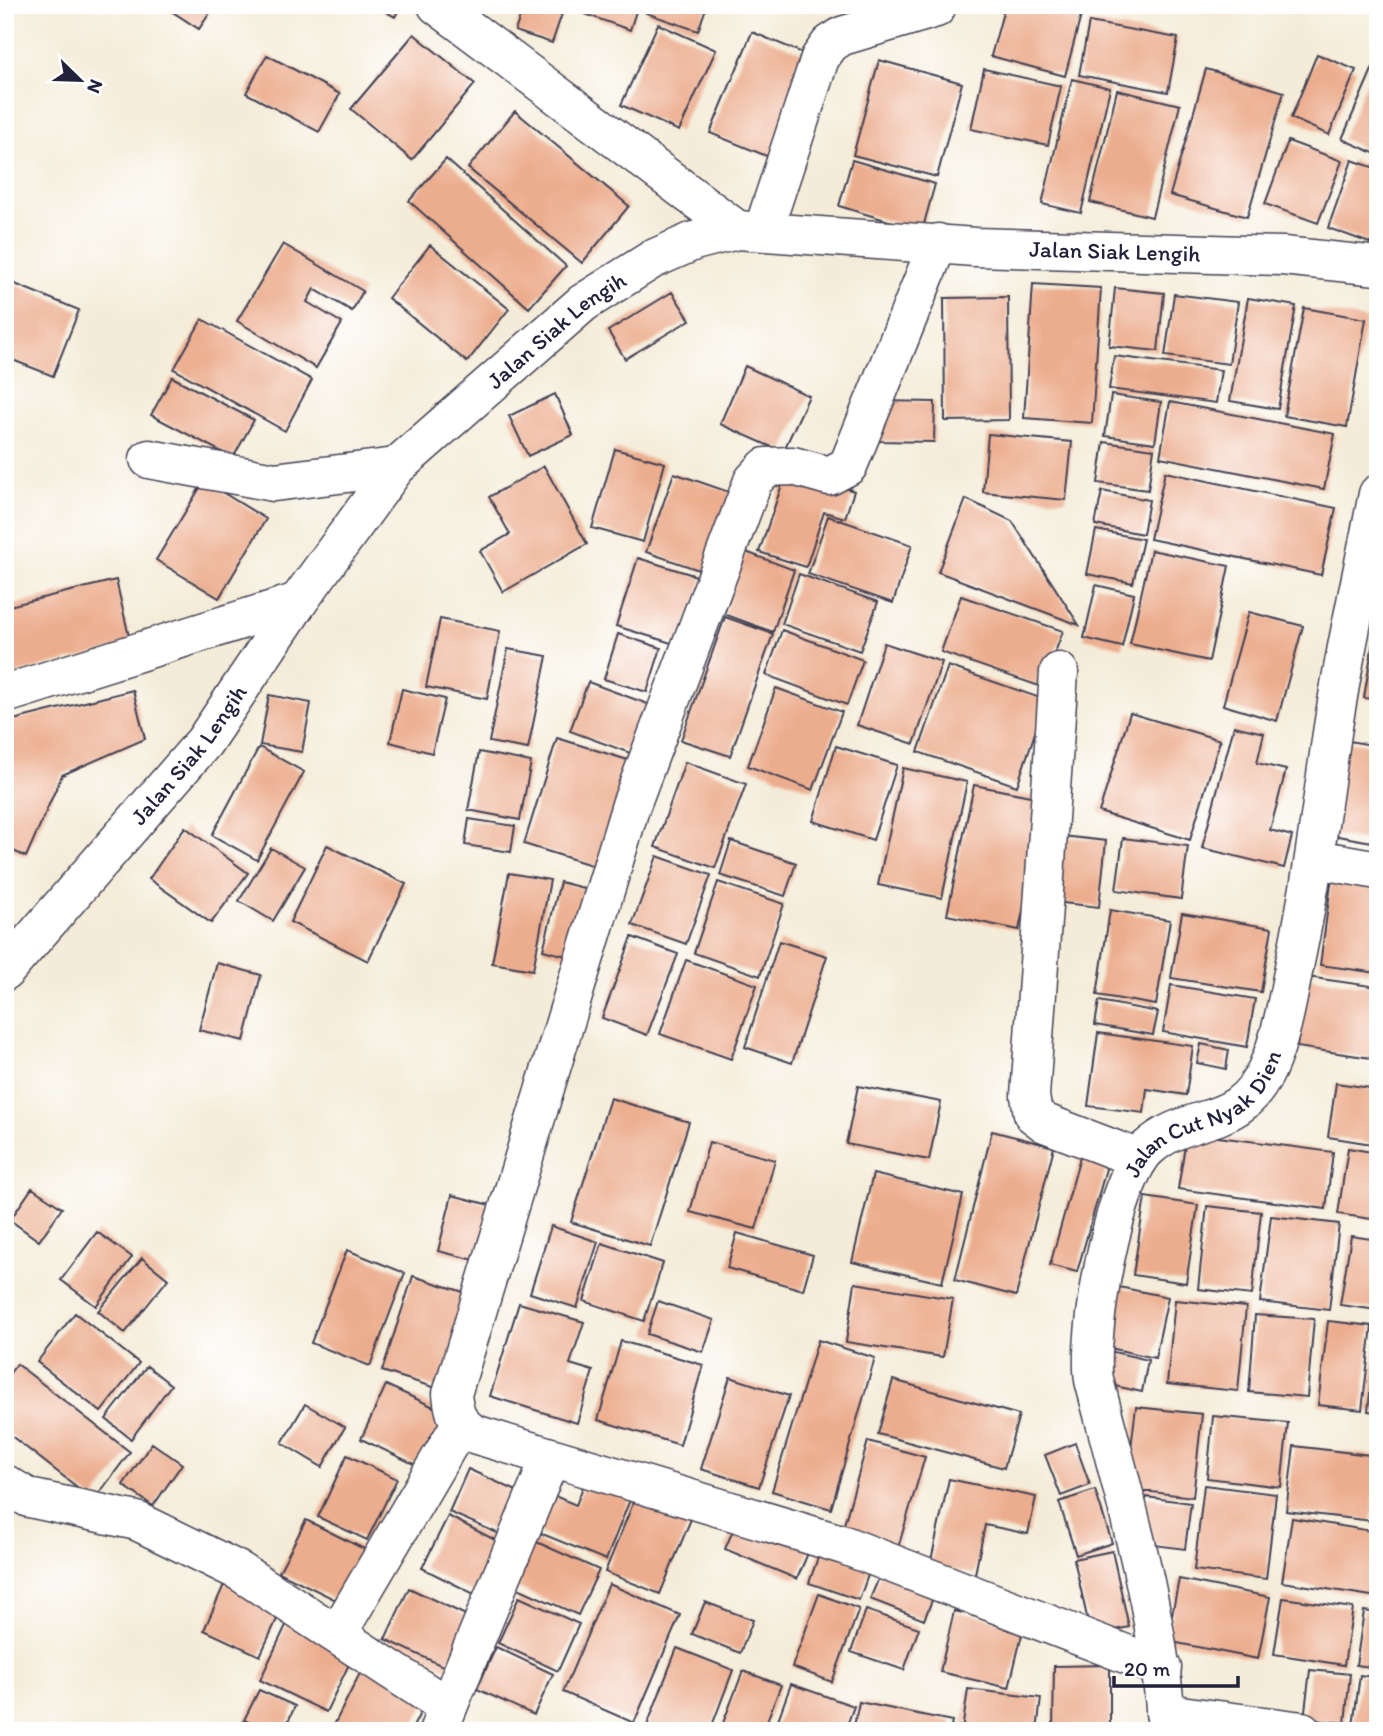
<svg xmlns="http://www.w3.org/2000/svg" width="1383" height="1736" viewBox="0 0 1383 1736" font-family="Itim,sans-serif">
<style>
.building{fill:#ecad8e}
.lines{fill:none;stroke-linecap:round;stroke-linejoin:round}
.minor-casing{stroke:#424053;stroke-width:41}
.minor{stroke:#fff;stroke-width:38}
.labels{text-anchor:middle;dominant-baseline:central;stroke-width:5;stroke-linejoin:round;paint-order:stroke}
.street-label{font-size:23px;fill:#22223b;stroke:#fff}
</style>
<rect width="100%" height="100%" fill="#fff"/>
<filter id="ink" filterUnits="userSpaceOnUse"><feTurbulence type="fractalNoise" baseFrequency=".0143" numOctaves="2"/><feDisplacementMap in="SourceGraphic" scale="14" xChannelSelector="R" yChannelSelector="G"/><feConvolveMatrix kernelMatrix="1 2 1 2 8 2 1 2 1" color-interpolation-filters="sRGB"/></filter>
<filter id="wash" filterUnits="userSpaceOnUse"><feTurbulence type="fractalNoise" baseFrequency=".00686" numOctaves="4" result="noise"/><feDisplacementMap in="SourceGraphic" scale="28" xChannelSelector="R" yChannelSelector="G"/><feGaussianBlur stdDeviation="1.57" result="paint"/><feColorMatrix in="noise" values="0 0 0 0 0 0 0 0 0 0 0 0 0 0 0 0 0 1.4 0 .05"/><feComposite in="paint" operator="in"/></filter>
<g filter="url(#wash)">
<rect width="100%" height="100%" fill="#f4ecd8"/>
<g id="blocks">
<path class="building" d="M 162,5 L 215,5 L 199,29 Z
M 373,5 L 401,5 L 395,17 Z
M 524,5 L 565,5 L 552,43 L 515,31 Z
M 585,5 L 638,5 L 630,30 L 582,13 Z
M 649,5 L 707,5 L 698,31 L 646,13 Z
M 1005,5 L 1059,5 L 1082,12 L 1065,76 L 991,56 Z
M 1089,22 L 1178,38 L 1168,92 L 1079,75 Z
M 658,24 L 716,50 L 679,131 L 621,105 Z
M 752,32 L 815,58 L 774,159 L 710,133 Z
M 414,34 L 475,84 L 412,160 L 351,109 Z
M 1317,54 L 1356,70 L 1329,135 L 1291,118 Z
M 267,55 L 340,94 L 319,132 L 246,93 Z
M 1378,56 L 1378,155 L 1342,139 Z
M 879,60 L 962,83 L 937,177 L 853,155 Z
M 984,69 L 1061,86 L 1048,145 L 971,129 Z
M 1206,69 L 1284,92 L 1247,217 L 1170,195 Z
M 1072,79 L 1110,88 L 1081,213 L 1042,204 Z
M 1117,90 L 1180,105 L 1152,217 L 1090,202 Z
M 515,111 L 629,206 L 582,263 L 468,168 Z
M 1288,141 L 1342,161 L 1318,223 L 1265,204 Z
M 446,159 L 566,266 L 529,308 L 409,201 Z
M 852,160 L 935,184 L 922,231 L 839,206 Z
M 1352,160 L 1378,169 L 1378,246 L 1328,228 Z
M 283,244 L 363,291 L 352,311 L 314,289 L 307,302 L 342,323 L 316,368 L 237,321 Z
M 430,245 L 509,309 L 467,362 L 388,298 Z
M 5,280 L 79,310 L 53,376 L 5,357 Z
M 1033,284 L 1101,288 L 1092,423 L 1024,418 Z
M 1115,288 L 1164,293 L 1158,351 L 1109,346 Z
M 672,292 L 690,320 L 625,359 L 608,331 Z
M 1174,294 L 1238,302 L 1229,364 L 1165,356 Z
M 1008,297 L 1009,420 L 945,421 L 944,298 Z
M 1248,298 L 1296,306 L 1278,409 L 1230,401 Z
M 1304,308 L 1366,319 L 1347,427 L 1284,416 Z
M 202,319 L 312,380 L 285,431 L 174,369 Z
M 1114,356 L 1221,370 L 1216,403 L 1109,389 Z
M 745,366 L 809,396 L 783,452 L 720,424 Z
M 172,377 L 254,420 L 233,458 L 151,415 Z
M 555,394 L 573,435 L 528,456 L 509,416 Z
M 1111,395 L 1161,402 L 1155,443 L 1105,436 Z
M 879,401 L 935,402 L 934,442 L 878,441 Z
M 1170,402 L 1335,434 L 1324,489 L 1160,457 Z
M 988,434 L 1072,442 L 1066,500 L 983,492 Z
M 1104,442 L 1154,449 L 1148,490 L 1098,483 Z
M 615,449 L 665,463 L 643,542 L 592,528 Z
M 544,466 L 587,544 L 503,592 L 480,551 L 510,534 L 489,497 Z
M 787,470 L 854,491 L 845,518 L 824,512 L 806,567 L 759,552 Z
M 1165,472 L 1336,508 L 1321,575 L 1150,539 Z
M 674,473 L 732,493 L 705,572 L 646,552 Z
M 204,481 L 266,519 L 219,598 L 156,560 Z
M 1102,491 L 1149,500 L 1143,534 L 1095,525 Z
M 966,499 L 1012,521 L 1079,625 L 938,572 Z
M 828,516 L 912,545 L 893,603 L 808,574 Z
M 1096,530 L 1143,539 L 1133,583 L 1087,574 Z
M 1151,550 L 1229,566 L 1209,661 L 1130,644 Z
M 746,552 L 794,570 L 773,632 L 724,614 Z
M 638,558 L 703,578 L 681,646 L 616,626 Z
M 799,574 L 878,602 L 860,651 L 782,624 Z
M 116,580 L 131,645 L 5,676 L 5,607 Z
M 1096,585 L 1134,594 L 1122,647 L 1084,638 Z
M 961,596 L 1063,631 L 1042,687 L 941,652 Z
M 1249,612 L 1303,626 L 1277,721 L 1223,705 Z
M 725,617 L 773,634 L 730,756 L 681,740 Z
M 440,619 L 500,631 L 487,699 L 426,687 Z
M 1376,623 L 1378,623 L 1378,700 L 1364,698 Z
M 782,630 L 863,660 L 847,705 L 766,675 Z
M 618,634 L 661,648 L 647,692 L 604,679 Z
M 884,643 L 942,662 L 914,744 L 857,725 Z
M 508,649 L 547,656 L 528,749 L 489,742 Z
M 948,666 L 1046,700 L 1017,786 L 918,752 Z
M 588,682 L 656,707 L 638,756 L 570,731 Z
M 776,688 L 842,712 L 813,790 L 748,766 Z
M 402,689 L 445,699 L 432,753 L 390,742 Z
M 133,690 L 145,739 L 62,775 L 26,857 L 5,847 L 5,722 Z
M 269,695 L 311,703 L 302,752 L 260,745 Z
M 1130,713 L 1220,740 L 1190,840 L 1099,812 Z
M 1234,726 L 1264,733 L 1257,763 L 1286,770 L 1270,830 L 1292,836 L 1284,868 L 1202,848 Z
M 557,738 L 634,762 L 601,868 L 524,844 Z
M 1343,740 L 1378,746 L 1378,843 L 1326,834 Z
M 836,746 L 897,765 L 873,840 L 813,821 Z
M 259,747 L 304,772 L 257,860 L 212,835 Z
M 479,752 L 531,762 L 520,820 L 468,810 Z
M 685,762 L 746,784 L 715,868 L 655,847 Z
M 903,768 L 967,782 L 942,898 L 878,885 Z
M 974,785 L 1046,799 L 1019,930 L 947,915 Z
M 469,819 L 515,826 L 511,852 L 465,845 Z
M 185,827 L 248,873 L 211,923 L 149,879 Z
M 1062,836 L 1106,841 L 1099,907 L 1054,902 Z
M 1123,838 L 1188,846 L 1181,899 L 1116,890 Z
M 731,841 L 796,863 L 785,896 L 720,875 Z
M 327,845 L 406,884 L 368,961 L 290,922 Z
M 271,848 L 305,867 L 273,921 L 239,901 Z
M 657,856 L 711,875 L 686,944 L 632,925 Z
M 509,873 L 550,880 L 533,970 L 492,963 Z
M 1332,877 L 1378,884 L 1378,973 L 1320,965 Z
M 560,882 L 595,891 L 578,959 L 543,950 Z
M 718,882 L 784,904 L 760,976 L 694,953 Z
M 1110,910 L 1170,920 L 1156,1005 L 1097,995 Z
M 1182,913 L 1272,928 L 1261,992 L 1171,978 Z
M 632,937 L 678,954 L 647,1035 L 602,1018 Z
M 779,941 L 827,956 L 792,1063 L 745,1047 Z
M 686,960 L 757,985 L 731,1059 L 660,1034 Z
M 217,963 L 261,975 L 244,1041 L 199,1030 Z
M 1307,977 L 1378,987 L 1378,1059 L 1297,1047 Z
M 1171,985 L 1255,999 L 1247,1047 L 1163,1032 Z
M 1099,1001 L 1158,1012 L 1153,1035 L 1095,1025 Z
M 1098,1033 L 1193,1046 L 1186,1095 L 1147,1089 L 1144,1113 L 1088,1106 Z
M 1201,1044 L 1229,1050 L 1226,1069 L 1197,1063 Z
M 1336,1083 L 1378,1089 L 1378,1145 L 1328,1137 Z
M 858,1086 L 941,1102 L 929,1160 L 846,1144 Z
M 610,1098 L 689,1122 L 650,1246 L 571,1222 Z
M 992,1131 L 1054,1147 L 1016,1296 L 955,1280 Z
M 1187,1133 L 1333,1152 L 1326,1209 L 1178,1189 Z
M 709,1142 L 775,1160 L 756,1229 L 690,1212 Z
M 1348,1148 L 1378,1153 L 1378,1220 L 1338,1214 Z
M 1082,1150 L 1109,1158 L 1077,1272 L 1050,1265 Z
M 873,1174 L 963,1195 L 942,1283 L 852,1262 Z
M 32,1188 L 62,1208 L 39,1241 L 10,1220 Z
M 452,1195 L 501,1208 L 487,1263 L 438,1251 Z
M 1145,1197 L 1198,1205 L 1186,1283 L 1133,1275 Z
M 1207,1206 L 1261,1212 L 1252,1295 L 1198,1289 Z
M 1271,1216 L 1339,1224 L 1329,1310 L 1260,1302 Z
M 551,1226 L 598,1242 L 577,1308 L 530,1293 Z
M 97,1232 L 132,1257 L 96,1306 L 61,1280 Z
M 737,1233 L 813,1255 L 803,1290 L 727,1268 Z
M 1351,1236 L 1378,1240 L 1378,1310 L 1340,1305 Z
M 602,1243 L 663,1263 L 644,1321 L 584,1301 Z
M 347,1250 L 405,1273 L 370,1366 L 311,1343 Z
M 142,1258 L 168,1279 L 125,1333 L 98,1311 Z
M 413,1276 L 473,1295 L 442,1390 L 382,1371 Z
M 855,1283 L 953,1299 L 943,1357 L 846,1342 Z
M 1114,1286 L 1168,1297 L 1155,1358 L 1101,1346 Z
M 1175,1300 L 1246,1307 L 1238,1391 L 1167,1384 Z
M 658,1301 L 714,1320 L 703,1352 L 647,1334 Z
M 519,1303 L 584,1322 L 570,1364 L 593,1371 L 577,1423 L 490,1396 Z
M 75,1313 L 139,1363 L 101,1412 L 37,1362 Z
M 1255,1315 L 1314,1319 L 1307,1397 L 1249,1392 Z
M 1328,1321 L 1372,1326 L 1362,1410 L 1318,1405 Z
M 818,1340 L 875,1358 L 831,1509 L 772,1491 Z
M 621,1341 L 703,1365 L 680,1445 L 598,1420 Z
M 1376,1344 L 1378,1344 L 1378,1412 L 1368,1411 Z
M 1105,1350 L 1148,1360 L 1142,1392 L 1097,1382 Z
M 17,1364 L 130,1452 L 94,1500 L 5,1431 L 5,1379 Z
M 147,1366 L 171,1385 L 131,1439 L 106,1419 Z
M 730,1377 L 789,1396 L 759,1487 L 701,1469 Z
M 893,1380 L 1019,1415 L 1004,1468 L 878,1434 Z
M 386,1385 L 449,1414 L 424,1469 L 361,1439 Z
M 305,1404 L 345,1427 L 322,1467 L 282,1443 Z
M 1136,1407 L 1202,1414 L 1193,1497 L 1126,1489 Z
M 1213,1416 L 1288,1423 L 1281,1487 L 1207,1478 Z
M 868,1441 L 925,1457 L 897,1551 L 841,1535 Z
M 152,1443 L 182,1464 L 153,1506 L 123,1485 Z
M 1075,1443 L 1090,1485 L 1061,1496 L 1045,1455 Z
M 1294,1446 L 1378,1456 L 1372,1521 L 1286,1511 Z
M 347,1455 L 397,1479 L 367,1540 L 318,1517 Z
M 468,1469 L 530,1497 L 511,1539 L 449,1512 Z
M 588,1474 L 633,1492 L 606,1560 L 535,1531 L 550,1494 L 576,1505 Z
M 949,1479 L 1036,1497 L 1028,1534 L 985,1525 L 975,1574 L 930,1565 Z
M 1204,1485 L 1276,1494 L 1266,1579 L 1194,1570 Z
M 1095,1490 L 1112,1543 L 1076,1555 L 1059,1502 Z
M 636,1496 L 691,1519 L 660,1594 L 605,1572 Z
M 1146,1497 L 1191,1503 L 1185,1549 L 1139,1543 Z
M 448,1516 L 509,1547 L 482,1598 L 422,1568 Z
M 739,1516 L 811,1546 L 797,1579 L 725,1549 Z
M 1292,1518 L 1378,1532 L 1378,1597 L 1282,1582 Z
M 306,1520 L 374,1554 L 348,1606 L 279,1572 Z
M 530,1539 L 599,1570 L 578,1615 L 509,1584 Z
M 822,1546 L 872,1564 L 859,1600 L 809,1583 Z
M 1112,1551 L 1129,1627 L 1091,1635 L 1074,1559 Z
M 883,1568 L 937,1588 L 924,1620 L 870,1599 Z
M 1179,1579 L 1270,1597 L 1258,1659 L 1167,1641 Z
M 226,1580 L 283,1606 L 260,1656 L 204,1630 Z
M 609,1584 L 680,1615 L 634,1723 L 563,1692 Z
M 409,1588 L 472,1618 L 449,1669 L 385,1639 Z
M 819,1594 L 859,1609 L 832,1682 L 792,1667 Z
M 519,1597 L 579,1624 L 558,1671 L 498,1643 Z
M 1283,1598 L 1353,1608 L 1344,1665 L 1274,1654 Z
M 705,1602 L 753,1620 L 740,1653 L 692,1634 Z
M 866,1610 L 919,1628 L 904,1670 L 851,1652 Z
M 954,1611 L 1024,1626 L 1009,1688 L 940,1672 Z
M 1364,1611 L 1378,1613 L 1378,1668 L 1356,1665 Z
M 288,1621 L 355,1652 L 326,1712 L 260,1680 Z
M 496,1647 L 553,1674 L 534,1715 L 477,1689 Z
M 677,1648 L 733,1670 L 710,1731 L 645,1731 Z
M 1110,1665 L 1110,1731 L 1053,1731 L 1054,1666 Z
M 363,1667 L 427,1699 L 411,1731 L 340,1731 L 333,1727 Z
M 1310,1670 L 1350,1674 L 1345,1723 L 1304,1719 Z
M 743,1671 L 781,1685 L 763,1731 L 720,1731 Z
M 1360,1675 L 1378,1678 L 1378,1730 L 1353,1726 Z
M 791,1684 L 854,1706 L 845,1731 L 774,1731 Z
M 968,1689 L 1041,1698 L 1037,1731 L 962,1731 Z
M 259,1690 L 295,1706 L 284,1731 L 269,1731 L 244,1720 Z
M 859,1702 L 952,1721 L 950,1731 L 853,1731 Z"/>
</g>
</g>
<g filter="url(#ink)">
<use href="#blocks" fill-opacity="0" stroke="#424053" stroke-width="2"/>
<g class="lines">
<g class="minor-casing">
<g id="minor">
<path d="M 437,5 L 737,230"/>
<path d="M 763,231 L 820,58 L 830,44 L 842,36 L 936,8"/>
<path d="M 938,243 L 848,466 L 829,476 L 793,466 L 766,467 L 753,481 L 631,805 L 452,1394 C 454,1414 457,1423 474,1434 L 844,1545 L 1162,1668"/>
<path d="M 149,459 L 274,482 L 396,467"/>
<path d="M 1059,672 L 1030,1096 L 1033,1114 L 1045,1123 L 1139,1159"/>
<path d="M 5,694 L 298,602"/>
<path d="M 1316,859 L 1378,870"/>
<path id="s1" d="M 5,971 L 204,742 L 298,602 L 396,467 L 583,303 L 653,259 L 694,241 L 737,230 L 975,247 L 1283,256 L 1378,266"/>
<path d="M 5,1484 L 29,1498 L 137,1521 L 239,1571 L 448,1707"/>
<path d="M 338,1633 L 460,1425"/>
<path d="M 1165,1713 L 1302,1731"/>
<path d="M 439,1729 L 550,1459"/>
<path id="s2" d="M 1167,1731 C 1159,1611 1124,1496 1094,1380 C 1087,1334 1113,1180 1148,1148 C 1190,1110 1238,1132 1267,1069 C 1282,1036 1288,997 1295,962 C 1310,891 1319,825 1329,754 C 1341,667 1361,580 1378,494"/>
</g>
</g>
<use href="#minor" class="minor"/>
</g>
</g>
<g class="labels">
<g class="street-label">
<text stroke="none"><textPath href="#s1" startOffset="1438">Jalan Siak Lengih</textPath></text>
<text stroke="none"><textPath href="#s1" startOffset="850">Jalan Siak Lengih</textPath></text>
<text stroke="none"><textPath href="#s1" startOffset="284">Jalan Siak Lengih</textPath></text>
<text stroke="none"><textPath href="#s2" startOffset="668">Jalan Cut Nyak Dien</textPath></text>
</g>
</g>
<rect width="1383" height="1736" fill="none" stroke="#fff" stroke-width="28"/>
<g transform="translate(80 80) rotate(113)" stroke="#ffffff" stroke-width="5" paint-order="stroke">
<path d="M0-5L12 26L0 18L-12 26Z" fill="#22223b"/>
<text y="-10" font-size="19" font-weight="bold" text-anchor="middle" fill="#22223b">N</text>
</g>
<path d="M1114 1676v10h124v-10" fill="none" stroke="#22223b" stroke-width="3.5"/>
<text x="1124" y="1676" font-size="21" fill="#22223b" stroke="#ffffff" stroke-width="5" paint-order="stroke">20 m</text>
</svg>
